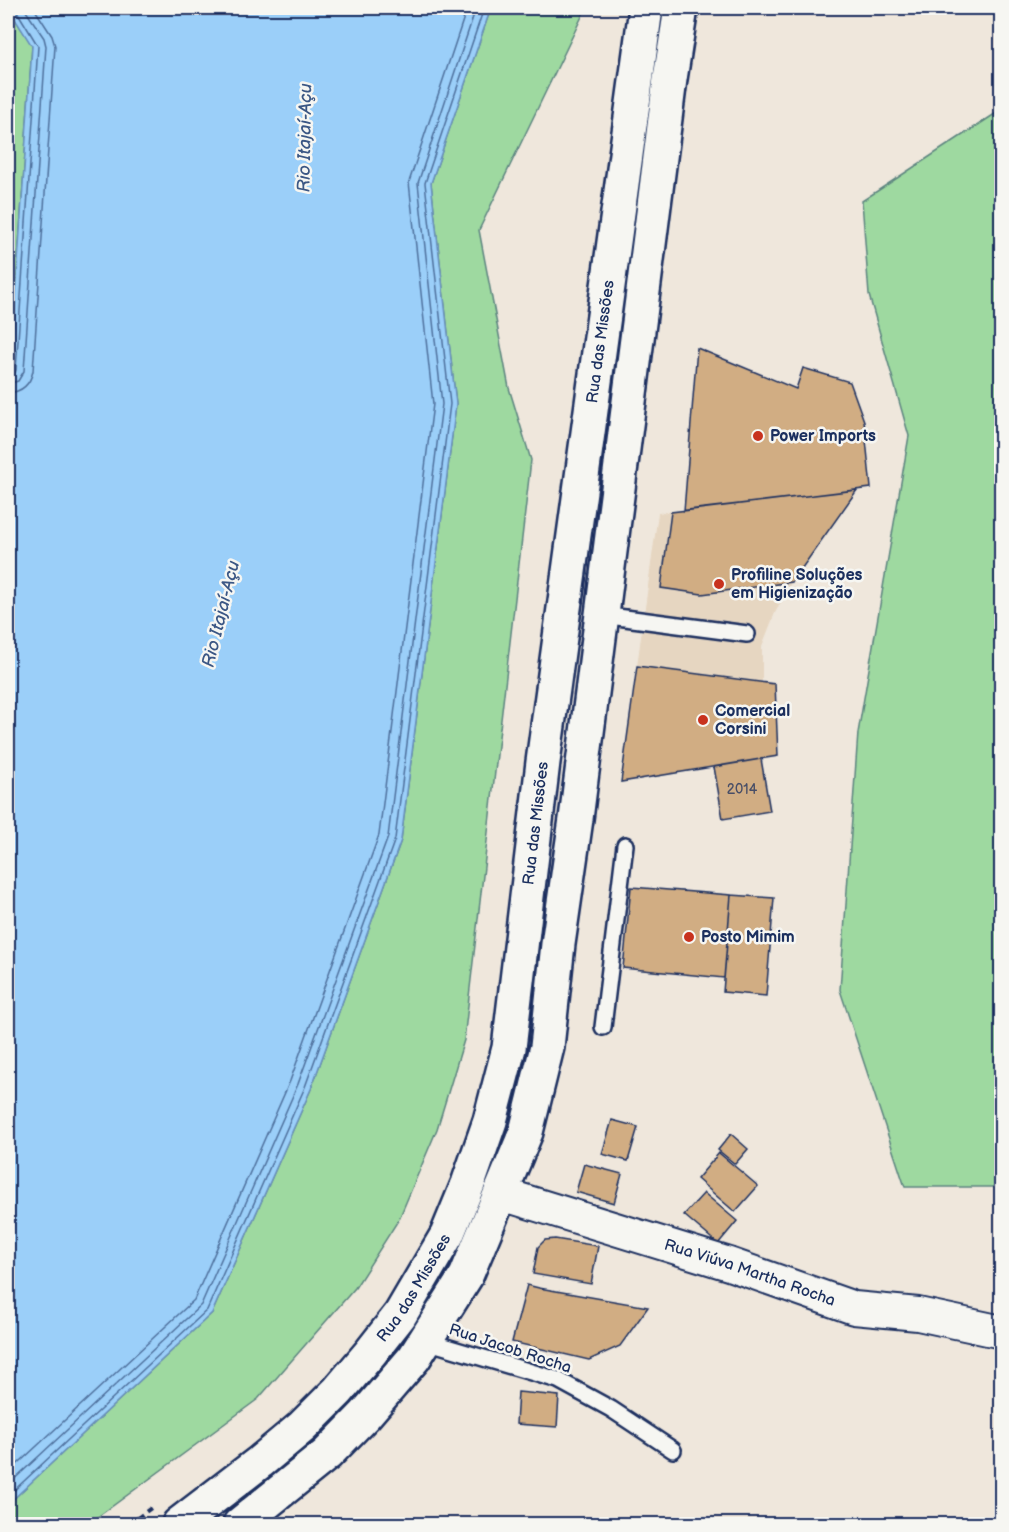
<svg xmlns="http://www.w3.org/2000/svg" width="1009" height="1532" viewBox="0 0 1009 1532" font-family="'Balsamiq Sans',sans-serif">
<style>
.built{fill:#e6d6c1}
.green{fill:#9ed9a0;stroke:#5c847f;stroke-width:1.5}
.water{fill:#9bcff9;stroke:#688fbb;stroke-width:1.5}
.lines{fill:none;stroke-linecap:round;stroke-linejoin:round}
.shore{stroke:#4e6f9c;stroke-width:1.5}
.building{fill:#d1ad83;stroke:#1b2f5e;stroke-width:1.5}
.lane-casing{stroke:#1b2f5e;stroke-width:20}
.street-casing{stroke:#1b2f5e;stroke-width:36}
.primary-casing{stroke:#1b2f5e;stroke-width:38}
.path{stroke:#1b2f5e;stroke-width:4;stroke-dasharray:6 4.5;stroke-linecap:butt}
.lane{stroke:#f6f6f2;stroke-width:15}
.street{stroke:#f6f6f2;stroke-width:32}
.primary{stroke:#f6f6f2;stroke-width:33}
.poi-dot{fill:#c8321e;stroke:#f6f6f2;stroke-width:2}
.labels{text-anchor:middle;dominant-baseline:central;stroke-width:5;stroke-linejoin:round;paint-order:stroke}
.number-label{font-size:14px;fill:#484e67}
.street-label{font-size:16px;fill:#1b2f5e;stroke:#f6f6f2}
.poi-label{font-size:16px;font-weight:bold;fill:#1b2f5e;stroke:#f6f6f2;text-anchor:start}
.water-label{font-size:18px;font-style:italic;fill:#3b5785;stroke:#f6f6f2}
</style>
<rect width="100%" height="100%" fill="#efe7dc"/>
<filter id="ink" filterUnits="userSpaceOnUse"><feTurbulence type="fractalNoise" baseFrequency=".0167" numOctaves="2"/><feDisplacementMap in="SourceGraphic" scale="12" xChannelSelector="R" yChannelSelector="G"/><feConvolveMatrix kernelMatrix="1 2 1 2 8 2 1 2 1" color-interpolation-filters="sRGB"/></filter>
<g filter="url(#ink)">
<path class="built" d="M 857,490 L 792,581 L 775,613 L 762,646 L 762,682 L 637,666 L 658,513 Z"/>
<path class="green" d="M 8,8 L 32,45 L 8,416 Z
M 491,8 L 586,8 L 479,230 L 509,388 L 531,460 L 464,1040 L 437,1129 L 399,1219 L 355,1288 L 258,1399 L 88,1524 L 8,1524 L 8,1504 L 212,1313 L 311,1089 L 401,840 L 456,404 L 431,183 Z
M 1001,110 L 1001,1187 L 905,1187 L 840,990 L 858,733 L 909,436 L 869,295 L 862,201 Z"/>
<path class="water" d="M 8,8 L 491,8 L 431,183 L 456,404 L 401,840 L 311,1089 L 212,1313 L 8,1504 L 8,416 L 32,46 Z"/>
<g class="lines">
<path class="shore" d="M 8,376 L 14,375 L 16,370 L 38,46 L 15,8
M 8,384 L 18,381 L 24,371 L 46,46 L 44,38 L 24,8
M 8,393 C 22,392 30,385 33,371 L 55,46 L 52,36 L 34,8
M 8,1473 L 194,1300 L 290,1081 L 379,835 L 433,404 L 409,182 L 467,8
M 8,1485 L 201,1305 L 298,1084 L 388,837 L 442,404 L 418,183 L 476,8
M 8,1496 L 207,1310 L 305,1087 L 395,839 L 450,404 L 425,183 L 484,8"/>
</g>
<path class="building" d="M 697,348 L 796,389 L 803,368 L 850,382 L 864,421 L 871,488 L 684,511 Z
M 857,490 L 792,582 L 702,594 L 661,588 L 671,512 Z
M 637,666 L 775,684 L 778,756 L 621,782 Z
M 761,759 L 770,811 L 723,819 L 714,767 Z
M 631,887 L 731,895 L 724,978 L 623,968 Z
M 731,895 L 774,898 L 766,996 L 723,992 Z
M 612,1120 L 638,1127 L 628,1161 L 602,1154 Z
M 731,1134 L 748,1149 L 735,1164 L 718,1150 Z
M 719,1153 L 758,1186 L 735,1212 L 697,1179 Z
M 584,1164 L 622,1174 L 614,1203 L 576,1192 Z
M 704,1193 L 737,1221 L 718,1244 L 684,1215 Z
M 555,1239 L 598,1246 L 591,1284 L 533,1274 L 538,1247 L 545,1240 Z
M 527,1285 L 539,1288 L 648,1307 L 620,1346 L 589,1360 L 512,1342 Z
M 518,1392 L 559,1396 L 557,1427 L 516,1424 Z"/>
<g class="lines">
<g class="lane-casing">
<path id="lane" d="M 602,615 L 747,634
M 603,1027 L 625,845
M 426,1341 L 558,1380 L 611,1409 L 673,1450"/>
</g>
<g class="street-casing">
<g id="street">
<path id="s1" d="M 502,1194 L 729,1264 L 854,1308 L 918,1314 L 1002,1332"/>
</g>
</g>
<g class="primary-casing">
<g id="primary">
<path id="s2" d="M 179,1524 L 260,1462 L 302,1427 L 338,1391 L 371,1352 L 400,1315 L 447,1235 L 468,1184 L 490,1121 L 509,1048 L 543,762 L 646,8"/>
<path d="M 240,1524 L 327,1454 L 365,1415 L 414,1358 L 466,1276 L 526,1132 L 547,1047 L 558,944 L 576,819 L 670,79 L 681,8"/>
</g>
</g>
<path class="path" d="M 129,1524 L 151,1508"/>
<use href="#lane" class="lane"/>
<use href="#street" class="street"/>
<use href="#primary" class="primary"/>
</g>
</g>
<g class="poi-dot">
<circle cx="758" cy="436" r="6"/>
<circle cx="719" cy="584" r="6"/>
<circle cx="703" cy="720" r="6"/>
<circle cx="689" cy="937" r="6"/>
</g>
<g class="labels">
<g class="number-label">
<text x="742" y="789">2014</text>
</g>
<g class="street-label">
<text stroke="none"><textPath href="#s2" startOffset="1308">Rua das Missões</textPath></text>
<text stroke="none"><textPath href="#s2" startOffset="822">Rua das Missões</textPath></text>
<text stroke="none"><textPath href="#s1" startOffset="260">Rua Viúva Martha Rocha</textPath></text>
<text stroke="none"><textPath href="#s2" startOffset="336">Rua das Missões</textPath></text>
<text transform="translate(510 1349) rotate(18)">Rua Jacob Rocha</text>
</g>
<g class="poi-label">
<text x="770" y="436">Power Imports</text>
<text x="731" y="575">Profiline Soluções<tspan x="731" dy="18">em Higienização</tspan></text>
<text x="715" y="711">Comercial<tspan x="715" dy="18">Corsini</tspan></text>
<text x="701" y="937">Posto Mimim</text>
</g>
<g class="water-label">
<text transform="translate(305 138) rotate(-89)">Rio Itajaí-Açu</text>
<text transform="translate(221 614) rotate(-76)">Rio Itajaí-Açu</text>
</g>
</g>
<rect width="1009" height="1532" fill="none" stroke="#f6f6f2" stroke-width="30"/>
<rect x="15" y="15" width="979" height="1502" fill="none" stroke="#1b2f5e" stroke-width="2" filter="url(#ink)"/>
</svg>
